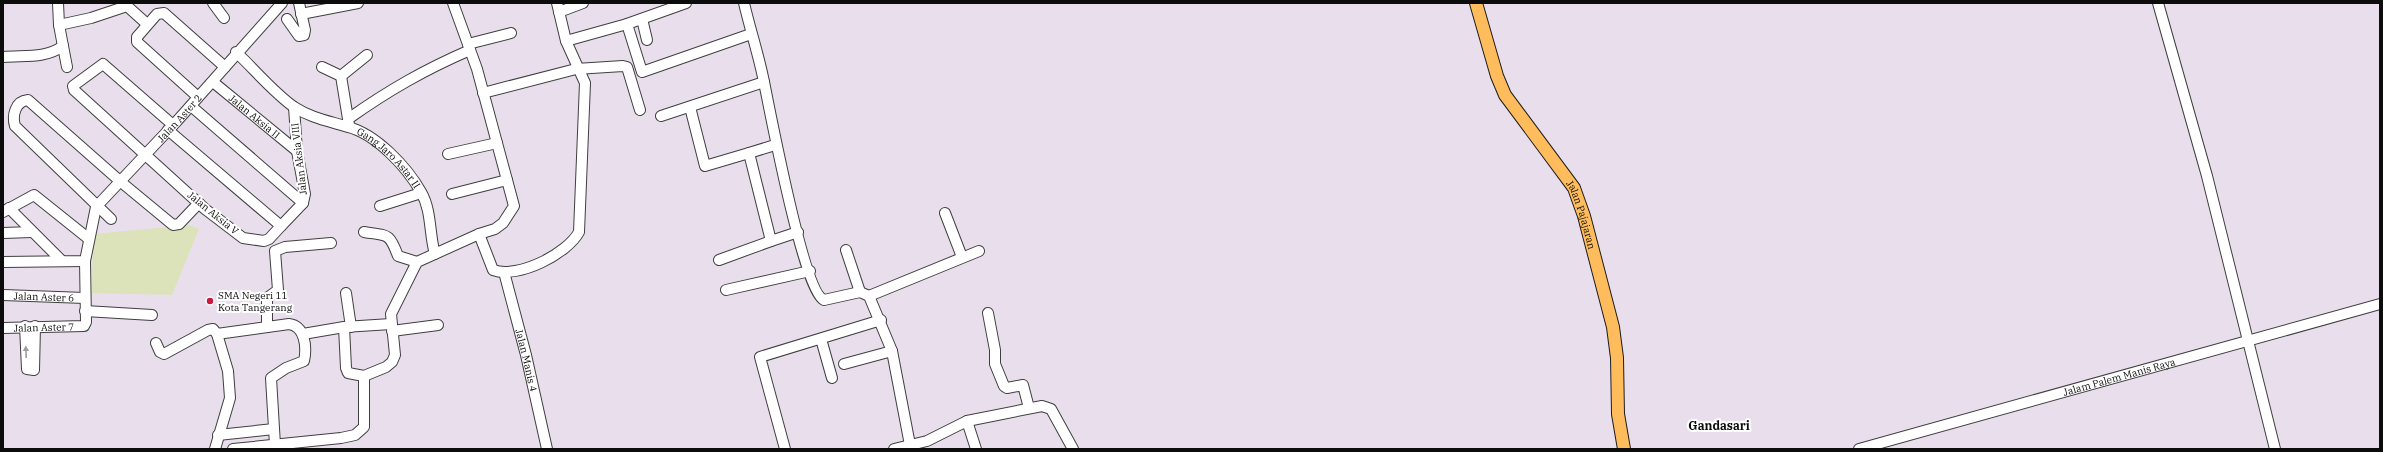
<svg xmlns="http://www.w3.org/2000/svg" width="2383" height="452" viewBox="0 0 2383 452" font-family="'IBM Plex Serif',serif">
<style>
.industrial{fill:#e9dfec}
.cemetery{fill:#dce3bb}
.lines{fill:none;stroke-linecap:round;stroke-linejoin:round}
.minor-casing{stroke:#3f3f3f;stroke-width:12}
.major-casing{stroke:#1d1d1d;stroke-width:14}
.minor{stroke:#fff;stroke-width:10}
.major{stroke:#ffbc5c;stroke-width:12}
.oneway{fill:#9e9e9e}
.poi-dot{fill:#c8193e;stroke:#fff;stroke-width:1.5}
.labels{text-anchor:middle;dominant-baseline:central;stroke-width:4;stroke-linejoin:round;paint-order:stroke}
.street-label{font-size:10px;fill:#0c0c0c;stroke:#fff}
.poi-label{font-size:10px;fill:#0c0c0c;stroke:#fff;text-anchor:start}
.quarter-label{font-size:12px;font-weight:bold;fill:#0c0c0c;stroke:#fff}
</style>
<rect width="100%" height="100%" fill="#fff8ec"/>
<path class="industrial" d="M 3,3 L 2380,3 L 2380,449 L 3,449 Z"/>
<path class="cemetery" d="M 189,225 L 199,229 L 172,295 L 92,293 L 93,234 Z"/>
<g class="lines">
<g class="minor-casing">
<g id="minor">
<path d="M 58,3 L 59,25 L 67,67"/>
<path d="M 126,3 L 127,6 L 147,24"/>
<path d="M 213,3 L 224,18"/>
<path d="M 744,3 C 750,29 759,56 764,82 C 770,111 804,292 824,300 L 860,292 L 869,296 L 892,351 L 910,445"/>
<path d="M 2158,3 L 2207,176 L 2275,449"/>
<path d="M 559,12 L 583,3"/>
<path d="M 301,14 L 358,3"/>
<path d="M 287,19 L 299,36 L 304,35 L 305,30 L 299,3"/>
<path d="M 642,19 L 647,40"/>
<path d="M 627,24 L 642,72 L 751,34"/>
<path d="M 59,25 L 91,18 L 127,6"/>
<path d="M 566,41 L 627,24 L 686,3"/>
<path d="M 468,44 L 511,33"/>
<path id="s1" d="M 236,52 C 255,70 273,92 294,107 C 311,118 329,121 348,127 C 376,134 407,167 421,192 C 432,211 429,234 435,254"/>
<path d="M 3,57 C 24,55 45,59 63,46"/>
<path d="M 322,67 L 341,76 L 349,125"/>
<path d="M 341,76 L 367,55"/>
<path id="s2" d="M 213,82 L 297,151"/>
<path d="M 483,93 L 576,69 L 623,66 L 627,67 L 640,110"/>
<path d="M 198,97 L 137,42 L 137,37 L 157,14 L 164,13 L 225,67"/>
<path d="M 191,106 L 303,203"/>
<path d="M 690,107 L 705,166 L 749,153"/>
<path d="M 661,116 L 764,82"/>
<path d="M 348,119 C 389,90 424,70 470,50"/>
<path d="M 168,130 L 281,226 L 269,239 L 264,241 L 243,238 L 205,209 L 74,90 L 73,86 L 103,64 L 173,125"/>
<path d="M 775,145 L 749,153 L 771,241 L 798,232"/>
<path d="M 448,154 L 497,143"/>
<path d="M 452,194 L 507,180"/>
<path d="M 380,206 L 421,193"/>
<path d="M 9,208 L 62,261"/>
<path d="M 3,212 L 34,195 L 89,239"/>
<path d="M 945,213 L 962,257"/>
<path d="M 111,219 L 15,126 C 12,116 15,101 28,100 L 121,182 L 173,225 L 179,224 L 199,203"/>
<path d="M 281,226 L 303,203 L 305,194 L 297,151 L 294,107"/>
<path d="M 364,232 C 388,236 389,232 398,256 L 417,262"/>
<path d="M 3,233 L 32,232"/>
<path d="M 479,234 L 493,270 C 518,279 567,254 579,232 L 585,83 L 566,41 L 557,3"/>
<path d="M 846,250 L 860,292"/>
<path d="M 719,260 L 771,241"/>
<path id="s3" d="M 3,262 L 85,261 L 96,207 L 177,121 L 282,3"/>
<path id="s4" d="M 504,272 L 526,355 L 547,449"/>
<path d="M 726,290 L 810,271"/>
<path d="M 346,293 L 351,327"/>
<path id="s5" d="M 3,295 L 85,298"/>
<path d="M 869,296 L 979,251"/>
<path d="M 85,311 L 152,315"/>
<path d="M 988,313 L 995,350 L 995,364 L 1004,386 L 1007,388 L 1023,385 L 1029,408"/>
<path d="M 25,326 L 27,369 L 34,370 L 35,326"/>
<path d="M 267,327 L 267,298 L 278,290 L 275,251 L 285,247 L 331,243"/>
<path d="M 344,327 L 346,368 L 348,373 L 364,376 L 386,367 L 392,362 L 395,355 L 391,314 L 417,262 L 479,234 L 495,229 L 503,223 L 514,206 L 477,69 L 453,3"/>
<path id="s6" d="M 3,328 L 84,326 L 86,322 L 85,261"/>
<path d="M 392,331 L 438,325"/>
<path d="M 217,334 L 289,324 C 305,326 307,347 304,361 L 286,368 L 271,378 L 275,445"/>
<path d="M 303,334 L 344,327 L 391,324"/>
<path d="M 821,339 L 832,378"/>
<path d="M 156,343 L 160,352 L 164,354 L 208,330 L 213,329 L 217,334 L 228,371 L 230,398 L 215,449"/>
<path d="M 844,364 L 892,351"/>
<path d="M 967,421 L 976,449"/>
<path d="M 218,435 L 274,429"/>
<path d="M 233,449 L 341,438 L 355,435 L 364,427 L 364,376"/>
<path d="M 785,449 L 760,357 L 881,320"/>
<path d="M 894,449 L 927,441 L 967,421 L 1042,406 L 1051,409 L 1073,449"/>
<path id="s7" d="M 1859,449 L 2380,304"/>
</g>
</g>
<g class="major-casing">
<g id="major">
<path id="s8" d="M 1476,3 L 1497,76 L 1505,95 L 1574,188 L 1584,216 L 1613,327 L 1617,358 L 1618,414 L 1624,449"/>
</g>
</g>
<use href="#minor" class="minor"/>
<use href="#major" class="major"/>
</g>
<defs><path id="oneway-solid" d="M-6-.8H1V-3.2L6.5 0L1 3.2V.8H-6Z"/></defs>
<use class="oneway" href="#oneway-solid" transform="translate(26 352) rotate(-92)"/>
<circle class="poi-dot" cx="210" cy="301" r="4"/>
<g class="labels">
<g class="street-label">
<text stroke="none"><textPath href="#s2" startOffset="54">Jalan Aksia II</textPath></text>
<text stroke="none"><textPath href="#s3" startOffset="259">Jalan Aster 2</textPath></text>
<text transform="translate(299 159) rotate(-97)">Jalan Aksia VIII</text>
<text stroke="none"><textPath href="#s1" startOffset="190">Gang Jaro Astar II</textPath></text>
<text transform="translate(213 213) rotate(39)">Jalan Aksia V</text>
<text stroke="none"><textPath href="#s8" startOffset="240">Jalan Pajajaran</textPath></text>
<text stroke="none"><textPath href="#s5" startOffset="41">Jalan Aster 6</textPath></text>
<text stroke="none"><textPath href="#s6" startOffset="41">Jalan Aster 7</textPath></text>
<text stroke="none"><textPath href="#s4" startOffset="91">Jalan Manis 4</textPath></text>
<text stroke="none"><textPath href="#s7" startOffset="270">Jalam Palem Manis Raya</textPath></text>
</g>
<g class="poi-label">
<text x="218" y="295">SMA Negeri 11<tspan x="218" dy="12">Kota Tangerang</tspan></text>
</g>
<g class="quarter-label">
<text x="1719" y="425">Gandasari</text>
</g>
</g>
<rect width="2383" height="452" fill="none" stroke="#0c0c0c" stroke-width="8"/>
</svg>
